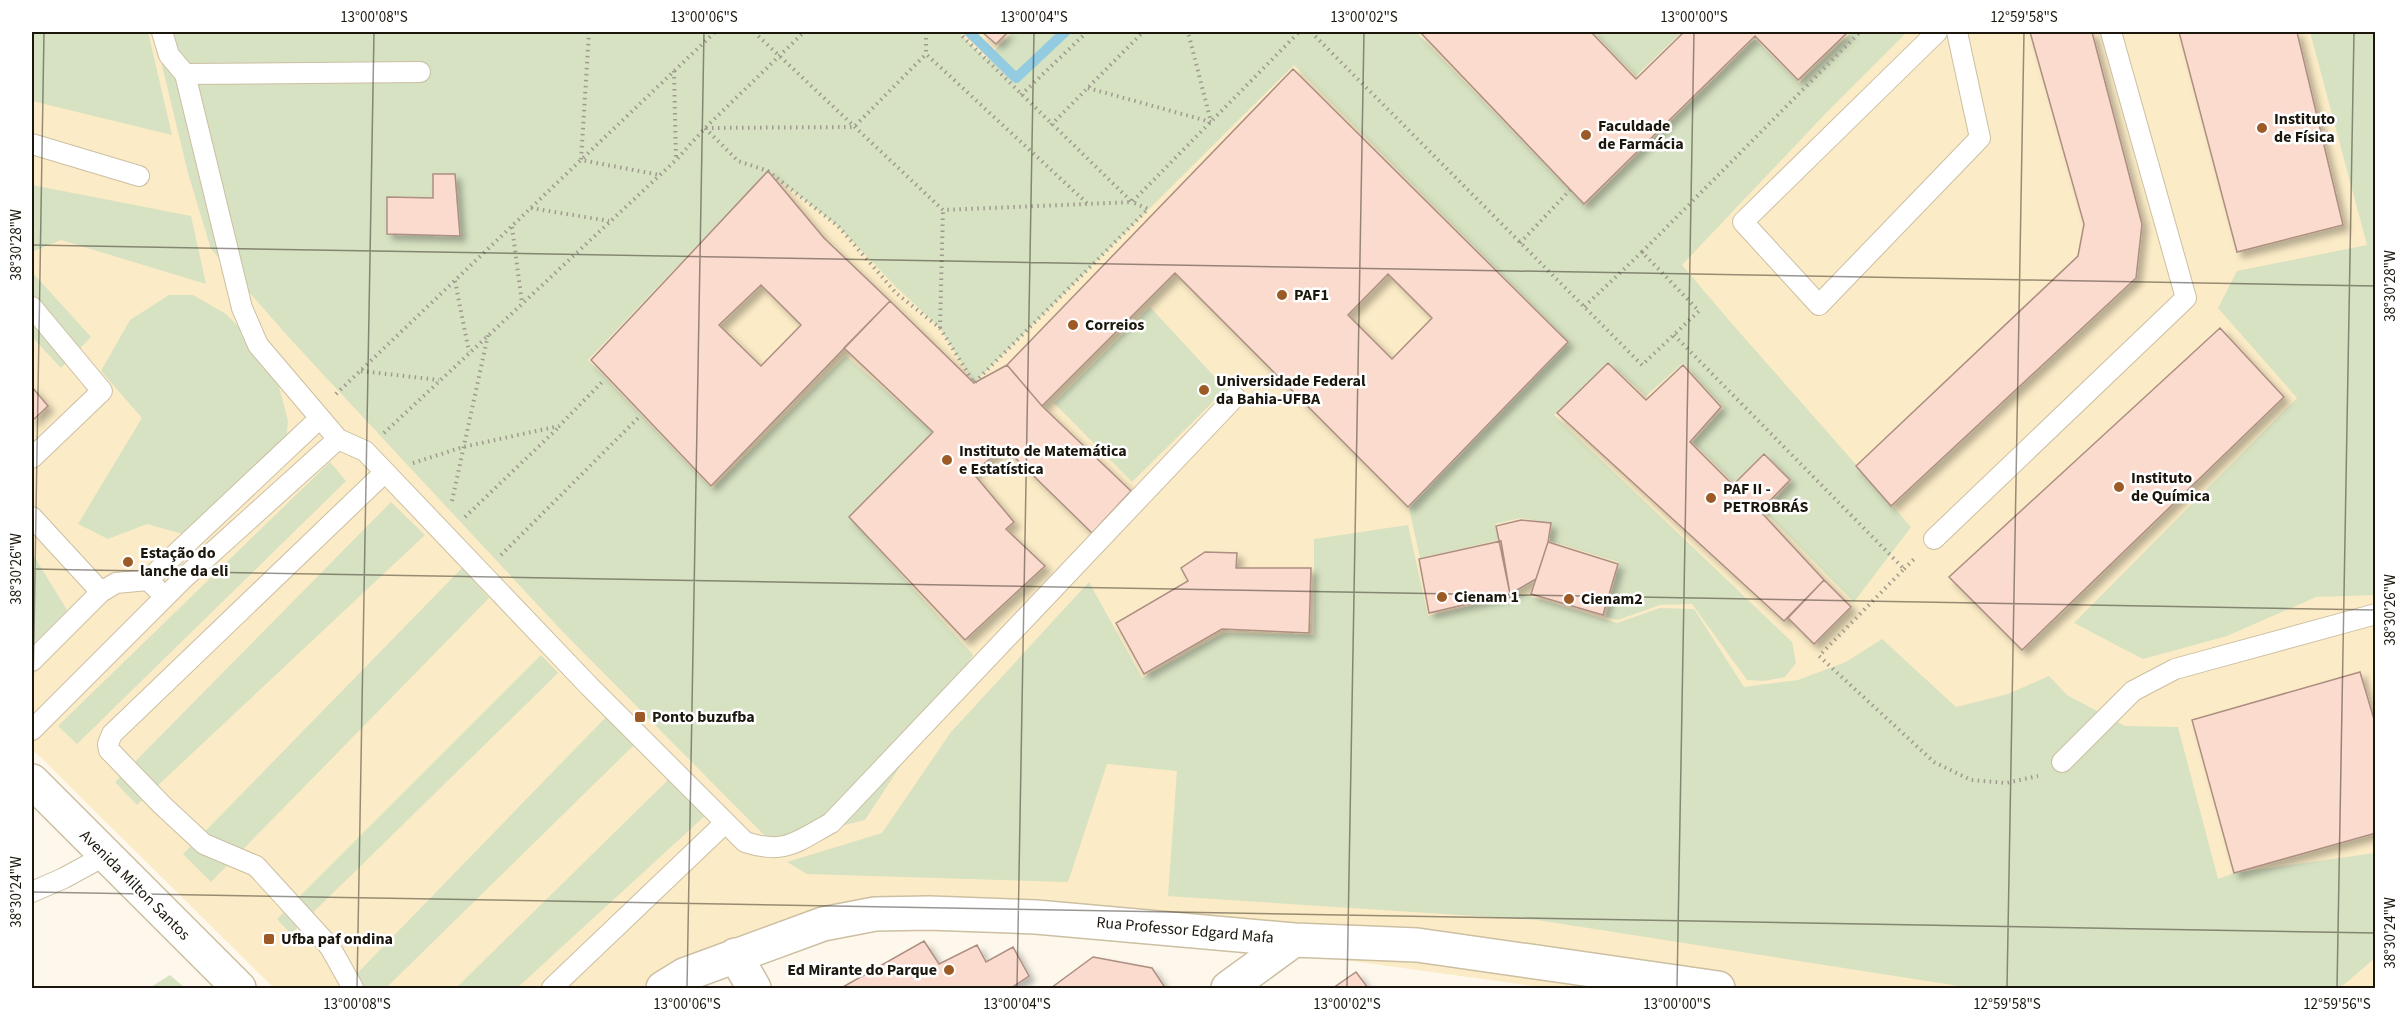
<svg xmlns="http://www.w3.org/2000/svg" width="2407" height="1020" viewBox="0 0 2407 1020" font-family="'Source Sans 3',sans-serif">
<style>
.built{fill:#fbebc6}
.green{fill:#d7e2c2}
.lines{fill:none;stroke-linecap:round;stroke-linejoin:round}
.stream{stroke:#93cbe0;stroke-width:10}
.building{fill:#fadbce;stroke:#ad8f82;stroke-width:1.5;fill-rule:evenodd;filter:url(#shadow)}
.lane-casing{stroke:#ccbfa2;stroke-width:22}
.street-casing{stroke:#ccbfa2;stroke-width:36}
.secondary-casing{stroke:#ccbfa2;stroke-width:36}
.path{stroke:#9f9a8e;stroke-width:4;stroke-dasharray:1.5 4.5;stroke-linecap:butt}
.lane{stroke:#fff;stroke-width:20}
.street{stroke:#fff;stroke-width:33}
.secondary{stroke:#fff;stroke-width:33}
.ticks{fill:none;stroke:#1c170d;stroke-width:1.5;stroke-opacity:0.45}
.poi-dot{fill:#9b5a26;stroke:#fff;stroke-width:2}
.labels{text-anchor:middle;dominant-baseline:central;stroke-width:5;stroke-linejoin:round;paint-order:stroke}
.poi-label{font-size:16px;font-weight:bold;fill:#1c170d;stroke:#fff;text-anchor:start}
.street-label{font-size:16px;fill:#1c170d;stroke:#fff}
.neatline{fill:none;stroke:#1c170d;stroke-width:2}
.ticks-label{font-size:15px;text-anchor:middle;fill:#1c170d}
</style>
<defs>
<filter id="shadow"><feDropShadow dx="5.5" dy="5.5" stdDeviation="3" flood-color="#0004"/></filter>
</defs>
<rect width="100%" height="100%" fill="#fef8ec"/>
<path class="built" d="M 32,32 L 2375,32 L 2375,988 L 1548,988 L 1200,940 L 803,927 L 660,988 L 274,988 L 32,749 Z"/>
<path class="green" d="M 32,32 L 148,32 L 172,135 L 32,101 Z
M 154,32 L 958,32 L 986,59 L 1013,32 L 1416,32 L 1585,206 L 1755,39 L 1799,83 L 1852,32 L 1907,32 L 1827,112 L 1682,265 L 1733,325 L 1911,527 L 1854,602 L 1764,511 L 1792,481 L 1764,453 L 1734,483 L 1693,442 L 1724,408 L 1683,363 L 1646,396 L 1608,362 L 1554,415 L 1792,642 L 1796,663 L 1785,677 L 1764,681 L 1747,680 L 1692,604 L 1660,605 L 1618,620 L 1606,617 L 1619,562 L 1550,541 L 1551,523 L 1521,518 L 1495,524 L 1499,540 L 1420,558 L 1409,508 L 1569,342 L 1294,65 L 974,383 L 940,328 L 895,286 L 838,226 L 768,171 L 588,360 L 712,489 L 846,356 L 933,432 L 849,517 L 973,655 L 865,820 L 772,843 L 563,632 L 293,342 L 211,249 L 188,173 Z
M 1593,32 L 1682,32 L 1636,76 Z
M 2310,32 L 2375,32 L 2375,595 L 2316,597 L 2227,636 L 2143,659 L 2074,623 L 2297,398 L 2218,308 L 2237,271 L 2367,245 Z
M 32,185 L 191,216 L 206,284 L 61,240 L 32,252 Z
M 32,272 L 91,337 L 61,368 L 32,337 Z
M 169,295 L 193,295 L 226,314 L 242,330 L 278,383 L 288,421 L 286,441 L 187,535 L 147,524 L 108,539 L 78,524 L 142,418 L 101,371 L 130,320 Z
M 1150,307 L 1226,389 L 1132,482 L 1054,403 Z
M 330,462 L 346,481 L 77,744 L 58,726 Z
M 391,502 L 425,535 L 137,805 L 115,782 Z
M 1408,525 L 1428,616 L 1522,594 L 1617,623 L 1660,608 L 1694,609 L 1744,687 L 1798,680 L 1846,662 L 1882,639 L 1956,707 L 2008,694 L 2049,676 L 2067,695 L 2125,726 L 2178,727 L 2218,879 L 2234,873 L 2375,853 L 2375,958 L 2340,988 L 1972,988 L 1537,920 L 1168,896 L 1177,771 L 1107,764 L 1068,882 L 807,874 L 787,862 L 882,833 L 951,732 L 1089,582 L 1142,678 L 1224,633 L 1314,635 L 1314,539 Z
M 32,553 L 67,610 L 32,645 Z
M 462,568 L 489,598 L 211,882 L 183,854 Z
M 541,655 L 558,673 L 291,934 L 277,919 Z
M 608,715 L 636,743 L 386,988 L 343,988 Z
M 670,778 L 707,814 L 517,988 L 456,988 Z
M 170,975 L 185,988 L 149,988 Z"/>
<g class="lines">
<path class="stream" d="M 969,32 L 1016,78 L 1065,32"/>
</g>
<path class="building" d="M 982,32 L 1008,32 L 996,44 Z
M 1420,32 L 1591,32 L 1636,79 L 1684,32 L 1848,32 L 1798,80 L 1755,36 L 1584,204 Z
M 2030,32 L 2092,32 L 2142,224 L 2136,278 L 1891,506 L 1856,466 L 2078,256 L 2084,224 Z
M 2179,32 L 2297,32 L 2343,225 L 2237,252 Z
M 1293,69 L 1568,342 L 1408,507 L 1175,273 L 1042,406 L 1007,365 ZM 1388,274 L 1432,318 L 1392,359 L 1348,315 Z
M 768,171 L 824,238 L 890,301 L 711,486 L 591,360 ZM 761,285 L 801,325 L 761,366 L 719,325 Z
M 433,174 L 455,174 L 460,236 L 387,234 L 387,197 L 433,198 Z
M 890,301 L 974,383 L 1007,365 L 1042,406 L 1131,491 L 1092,533 L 1004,447 L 973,473 L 1014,522 L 1006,529 L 1045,566 L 965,640 L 849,517 L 933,432 L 844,348 Z
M 2220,328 L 2284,397 L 2022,650 L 1949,577 Z
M 1608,363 L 1646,400 L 1683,365 L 1721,407 L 1690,442 L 1733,485 L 1764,454 L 1790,480 L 1760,511 L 1824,580 L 1784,621 L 1557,413 Z
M 32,387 L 48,406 L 32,421 Z
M 1521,520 L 1551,523 L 1548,542 L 1536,579 L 1510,594 L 1496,526 Z
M 1501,541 L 1510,594 L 1429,613 L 1419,559 Z
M 1548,542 L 1618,564 L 1603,615 L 1531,594 Z
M 1205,552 L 1237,553 L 1236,568 L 1311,568 L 1309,633 L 1222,629 L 1144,674 L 1116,623 L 1188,581 L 1181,568 Z
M 1824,580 L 1851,607 L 1814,644 L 1788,618 Z
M 2360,672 L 2376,726 L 2376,833 L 2234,873 L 2192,720 Z
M 924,941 L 939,964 L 977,945 L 986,962 L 1013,947 L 1029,976 L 1011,988 L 841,988 Z
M 1093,957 L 1152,968 L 1164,986 L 1161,988 L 1051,988 Z
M 1356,972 L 1368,988 L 1333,988 Z"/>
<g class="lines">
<g class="lane-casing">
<path id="lane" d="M 162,32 L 169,55 L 185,74 L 242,308 L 258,345 L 338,439 L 365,451 L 590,687 L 745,842 C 785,855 796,842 831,823 L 1235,397
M 1937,32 L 1743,222 L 1819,305 L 1980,138 L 1957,32
M 185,74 L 420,72
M 32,144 L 139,176
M 32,307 L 102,391 L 32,458
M 32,517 L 101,592
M 1934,539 L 2186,298 L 2111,32
M 148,580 L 320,418
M 32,661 L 101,592 L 116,583 L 148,580 L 157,589
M 32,730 L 185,577 L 338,439
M 2062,762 L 2133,691 L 2175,669 L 2376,614
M 32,892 L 64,878 L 106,855
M 353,988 L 330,947 L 256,866 L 204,844 L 162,805 L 109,750 L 108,744 L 112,734 L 384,473
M 552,988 L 725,823"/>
</g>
<g class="street-casing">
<path id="street" d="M 735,955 L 754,988
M 663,988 L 684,975 L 823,924 L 875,914 L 929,913 L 1036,917 L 1294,940 L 1417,945 L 1718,988
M 1228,988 L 1294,940"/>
</g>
<g class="secondary-casing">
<path id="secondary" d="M 32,781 L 239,988"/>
</g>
<path class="path" d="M 589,32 L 581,160 L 660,175
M 754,32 L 943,210 L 1132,202 L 1299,32
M 926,32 L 926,54 L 1089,205
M 1311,32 L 1642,365 L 1699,311 L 1642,252 L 1583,308
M 674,71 L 676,160
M 1088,88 L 1211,122 L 1188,32
M 1021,95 L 1087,32
M 1051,125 L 1143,32
M 705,128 L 738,161 L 768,171 L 838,226 L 896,293 L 940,328 L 974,383 L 1148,209 L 1132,202 L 958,32
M 706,128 L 854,127 L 926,54
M 531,208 L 609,221
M 512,227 L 522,303
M 1520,243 L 1570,190
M 1642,252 L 1860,32
M 455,281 L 469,352
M 940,328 L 943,210
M 1674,335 L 1904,569 L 1819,656 L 1934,762 L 1971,780 L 2006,783 L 2038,776
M 361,371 L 439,380
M 336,394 L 715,32
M 384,433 L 676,160 L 705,128 L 804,32
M 413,463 L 463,447 L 559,426 L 604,380
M 452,501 L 488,335
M 465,517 L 559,427
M 501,555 L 638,418
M 1904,569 L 1916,557"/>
<use href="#lane" class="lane"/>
<use href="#street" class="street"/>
<use href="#secondary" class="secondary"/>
</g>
<path class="ticks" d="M 32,245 L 2376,286M 32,569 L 2376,610M 32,753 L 44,32M 32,892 L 2376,933M 357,988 L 374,32M 687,988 L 704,32M 1017,988 L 1034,32M 1347,988 L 1364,32M 1677,988 L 1694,32M 2007,988 L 2024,32M 2337,988 L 2354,32"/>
<g class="poi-dot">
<circle cx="2262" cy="128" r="6"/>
<circle cx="1586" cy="135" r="6"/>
<circle cx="1282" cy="295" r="6"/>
<circle cx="1073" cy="325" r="6"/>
<circle cx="1204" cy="390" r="6"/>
<circle cx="947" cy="460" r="6"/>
<circle cx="2119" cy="487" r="6"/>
<circle cx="1711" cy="498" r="6"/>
<circle cx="128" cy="562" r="6"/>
<circle cx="1442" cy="597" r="6"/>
<circle cx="1569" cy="599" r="6"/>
<rect x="634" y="711" width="12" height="12" rx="3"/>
<rect x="263" y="933" width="12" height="12" rx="3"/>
<circle cx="949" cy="970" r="6"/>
</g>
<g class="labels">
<g class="poi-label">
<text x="2274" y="119">Instituto<tspan x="2274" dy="18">de Física</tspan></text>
<text x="1598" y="126">Faculdade<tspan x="1598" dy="18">de Farmácia</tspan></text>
<text x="1294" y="295">PAF1</text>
<text x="1085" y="325">Correios</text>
<text x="1216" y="381">Universidade Federal<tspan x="1216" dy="18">da Bahia-UFBA</tspan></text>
<text x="959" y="451">Instituto de Matemática<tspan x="959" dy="18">e Estatística</tspan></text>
<text x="2131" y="478">Instituto<tspan x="2131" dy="18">de Química</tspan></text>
<text x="1723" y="489">PAF II -<tspan x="1723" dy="18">PETROBRÁS</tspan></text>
<text x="140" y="553">Estação do<tspan x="140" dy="18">lanche da eli</tspan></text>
<text x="1454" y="597">Cienam 1</text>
<text x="1581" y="599">Cienam2</text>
<text x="652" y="717">Ponto buzufba</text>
<text x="281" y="939">Ufba paf ondina</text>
<text x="937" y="970" text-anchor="end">Ed Mirante do Parque</text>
</g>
<g class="street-label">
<text transform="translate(135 885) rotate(45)">Avenida Milton Santos</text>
<text transform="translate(1185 930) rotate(5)">Rua Professor Edgard Mafa</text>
</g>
</g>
<rect width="2407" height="1020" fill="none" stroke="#ffffff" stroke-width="66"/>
<rect x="33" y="33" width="2341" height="954" class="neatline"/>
<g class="ticks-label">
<text x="374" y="22">13°00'08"S</text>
<text x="704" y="22">13°00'06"S</text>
<text x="1034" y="22">13°00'04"S</text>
<text x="1364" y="22">13°00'02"S</text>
<text x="1694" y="22">13°00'00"S</text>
<text x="2024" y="22">12°59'58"S</text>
<text transform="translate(16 245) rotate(-90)" y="5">38°30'28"W</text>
<text transform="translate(2390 286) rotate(-90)" y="5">38°30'28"W</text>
<text transform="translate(16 569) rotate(-90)" y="5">38°30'26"W</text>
<text transform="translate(2390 610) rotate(-90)" y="5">38°30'26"W</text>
<text transform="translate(16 892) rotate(-90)" y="5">38°30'24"W</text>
<text transform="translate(2390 933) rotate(-90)" y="5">38°30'24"W</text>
<text x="357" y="1009">13°00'08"S</text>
<text x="687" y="1009">13°00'06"S</text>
<text x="1017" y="1009">13°00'04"S</text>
<text x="1347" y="1009">13°00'02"S</text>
<text x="1677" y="1009">13°00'00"S</text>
<text x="2007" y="1009">12°59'58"S</text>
<text x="2337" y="1009">12°59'56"S</text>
</g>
</svg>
